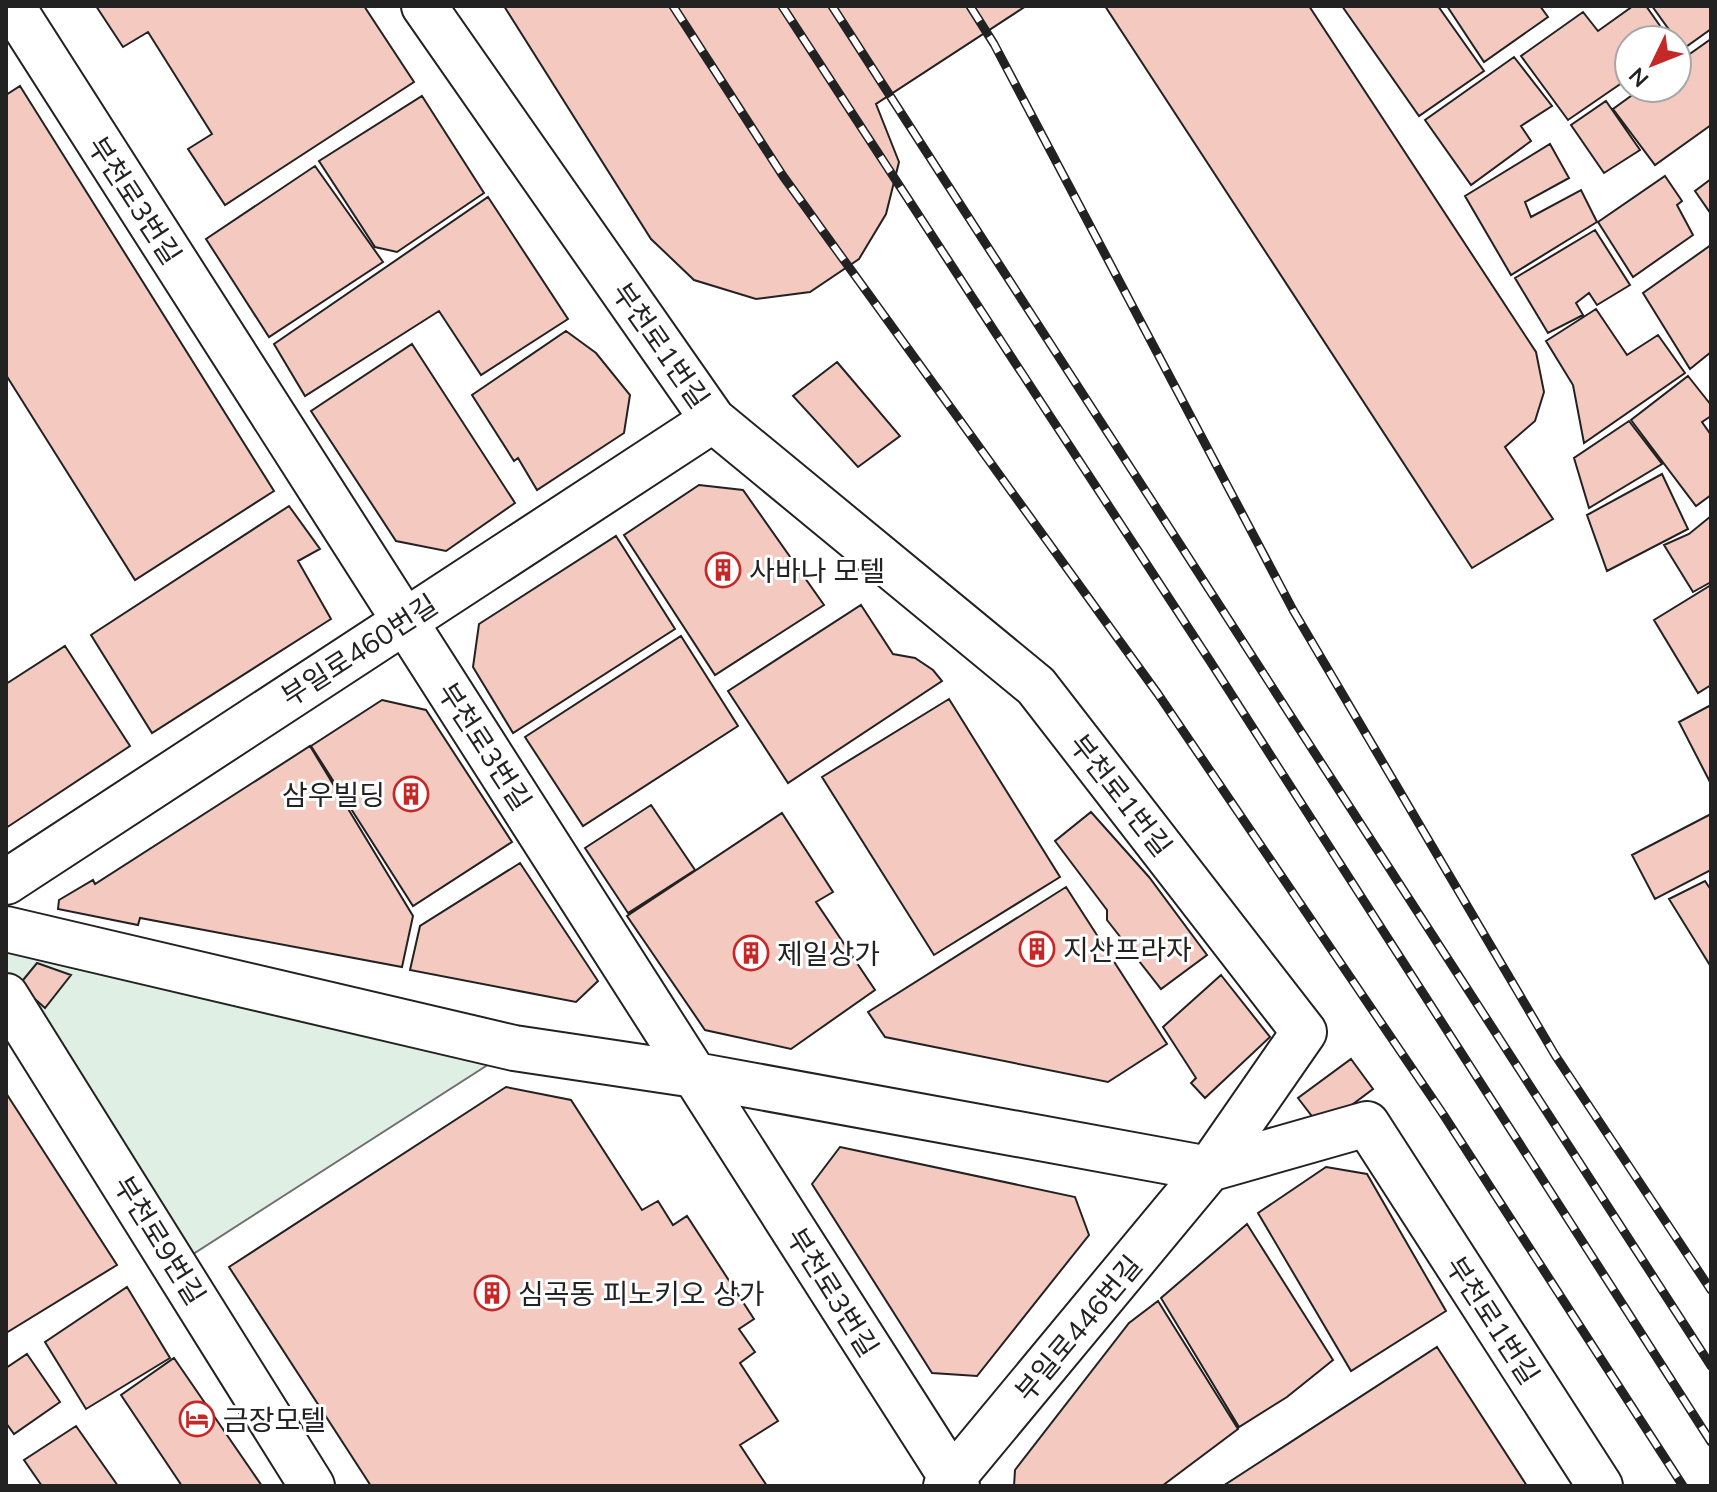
<svg xmlns="http://www.w3.org/2000/svg" width="1717" height="1492" viewBox="0 0 1717 1492" font-family="Mulish,'Noto Sans KR',sans-serif">
<style>
.green{fill:#e0efe3;stroke:#6f6f6f;stroke-width:2}
.building{fill:#f3c9c0;stroke:#222;stroke-width:2}
.lines{fill:none;stroke-linecap:round;stroke-linejoin:round}
.minor-casing{stroke:#222;stroke-width:48}
.minor{stroke:#fff;stroke-width:44}
.rail-casing{stroke:#222;stroke-width:9}
.rail{stroke:#fff;stroke-width:6;stroke-dasharray:18;stroke-linecap:butt}
.labels{text-anchor:middle;dominant-baseline:central;stroke-width:6;stroke-linejoin:round;paint-order:stroke}
.street-label{font-size:28px;fill:#222;stroke:#fff}
.poi-label{font-size:28px;fill:#222;stroke:#fff;text-anchor:start}
</style>
<rect width="100%" height="100%" fill="#fff"/>
<path class="green" d="M 6,937 L 514,1048 L 176,1265 L 6,996 Z"/>
<path class="building" d="M 96,6 L 364,6 L 414,82 L 225,205 L 188,149 L 212,134 L 148,32 L 123,47 Z
M 504,6 L 1026,6 L 876,104 L 899,162 L 886,214 L 859,259 L 810,292 L 756,299 L 694,280 L 651,239 Z
M 1105,6 L 1309,6 L 1536,352 L 1544,392 L 1535,421 L 1505,447 L 1553,519 L 1472,568 Z
M 1342,6 L 1438,6 L 1484,71 L 1419,116 Z
M 1447,6 L 1540,6 L 1548,17 L 1484,62 Z
M 1633,6 L 1646,6 L 1670,40 L 1629,40 L 1629,78 L 1568,120 L 1521,56 L 1583,12 L 1598,31 Z
M 1652,6 L 1711,6 L 1711,29 L 1683,49 Z
M 1711,39 L 1711,125 L 1655,165 L 1613,109 L 1642,88 L 1677,88 L 1677,63 Z
M 1514,57 L 1552,106 L 1521,126 L 1531,141 L 1471,185 L 1425,120 Z
M 20,86 L 274,491 L 135,580 L 6,375 L 6,95 Z
M 422,96 L 484,193 L 397,252 L 375,247 L 319,161 Z
M 1606,101 L 1640,150 L 1604,173 L 1571,125 Z
M 1550,144 L 1569,178 L 1525,202 L 1531,217 L 1581,190 L 1597,222 L 1511,275 L 1465,196 Z
M 315,166 L 383,262 L 269,337 L 206,239 Z
M 1665,176 L 1682,201 L 1677,205 L 1693,235 L 1633,277 L 1598,222 Z
M 1711,179 L 1711,214 L 1695,191 Z
M 488,197 L 568,319 L 481,375 L 439,311 L 305,396 L 274,344 Z
M 1595,230 L 1630,285 L 1597,305 L 1589,293 L 1576,303 L 1583,315 L 1548,333 L 1515,278 Z
M 1711,245 L 1711,352 L 1690,369 L 1643,293 Z
M 1596,309 L 1627,355 L 1658,335 L 1685,373 L 1584,443 L 1573,385 L 1546,341 Z
M 566,331 L 596,353 L 630,395 L 624,433 L 537,490 L 518,458 L 514,461 L 472,395 Z
M 412,344 L 515,503 L 446,551 L 396,541 L 311,411 Z
M 837,362 L 900,436 L 858,467 L 793,396 Z
M 1688,376 L 1711,405 L 1711,416 L 1702,422 L 1711,435 L 1711,495 L 1696,506 L 1631,420 Z
M 1629,421 L 1662,464 L 1589,508 L 1574,458 Z
M 1662,474 L 1688,529 L 1607,571 L 1587,515 Z
M 699,485 L 743,490 L 824,605 L 715,675 L 624,535 Z
M 289,506 L 320,549 L 298,561 L 331,619 L 152,733 L 91,635 Z
M 1711,516 L 1711,582 L 1693,592 L 1664,545 L 1689,534 Z
M 616,536 L 675,629 L 513,733 L 473,667 L 479,624 Z
M 1711,585 L 1711,685 L 1698,693 L 1654,620 Z
M 861,605 L 893,654 L 915,658 L 933,670 L 942,681 L 788,783 L 728,691 Z
M 681,636 L 738,726 L 583,826 L 525,737 Z
M 65,646 L 130,746 L 6,828 L 6,684 Z
M 949,699 L 1060,877 L 934,955 L 822,777 Z
M 382,700 L 426,710 L 512,842 L 413,906 L 311,746 Z
M 1711,705 L 1711,784 L 1679,722 Z
M 310,746 L 413,916 L 402,967 L 140,918 L 138,925 L 58,909 L 59,900 L 93,880 L 95,884 Z
M 651,805 L 695,870 L 628,913 L 585,848 Z
M 1091,812 L 1149,877 L 1207,955 L 1161,989 L 1107,920 L 1107,910 L 1055,841 Z
M 782,813 L 833,892 L 816,902 L 875,990 L 791,1049 L 705,1030 L 627,916 Z
M 1711,814 L 1711,870 L 1655,899 L 1632,855 Z
M 520,863 L 598,981 L 576,1002 L 410,970 L 420,926 Z
M 1705,881 L 1711,890 L 1711,967 L 1669,899 Z
M 1066,887 L 1167,1044 L 1108,1082 L 885,1037 L 868,1012 Z
M 37,963 L 71,975 L 45,1008 L 19,985 Z
M 1221,975 L 1270,1037 L 1205,1098 L 1191,1083 L 1196,1078 L 1163,1027 Z
M 1351,1059 L 1373,1089 L 1321,1128 L 1298,1098 Z
M 506,1087 L 571,1100 L 642,1210 L 658,1201 L 673,1225 L 687,1216 L 754,1319 L 739,1329 L 755,1352 L 740,1363 L 778,1421 L 740,1445 L 767,1486 L 371,1486 L 229,1267 Z
M 6,1093 L 117,1265 L 6,1333 Z
M 840,1147 L 1075,1197 L 1089,1235 L 977,1376 L 932,1373 L 812,1184 Z
M 1326,1167 L 1367,1174 L 1446,1311 L 1351,1371 L 1258,1213 Z
M 1247,1224 L 1333,1360 L 1287,1397 L 1239,1427 L 1161,1298 Z
M 127,1287 L 170,1358 L 86,1409 L 45,1342 Z
M 1158,1301 L 1238,1429 L 1162,1486 L 1014,1486 L 1015,1470 L 1129,1323 Z
M 1437,1347 L 1527,1486 L 1223,1486 Z
M 27,1354 L 60,1402 L 14,1434 L 6,1423 L 6,1368 Z
M 174,1358 L 262,1486 L 182,1486 L 121,1395 Z
M 76,1426 L 118,1486 L 42,1486 L 24,1460 Z"/>
<g class="lines">
<g class="minor-casing">
<path id="minor" d="M 12,6 L 957,1486
M 424,6 L 713,420 L 1036,686 L 1304,1032 L 1209,1169 L 1367,1124 L 1600,1486
M 6,882 L 713,420
M 6,929 L 514,1048 L 695,1075 L 1209,1169 L 946,1486
M 6,996 L 312,1486"/>
</g>
<use href="#minor" class="minor"/>
<g class="rail-casing">
<path id="rail" d="M 673,6 L 783,176 L 1158,694 L 1443,1114 L 1683,1486
M 782,6 L 1210,661 L 1711,1442
M 832,6 L 1711,1366
M 970,6 L 994,44 L 1293,610 L 1555,1055 L 1711,1290"/>
</g>
<use href="#rail" class="rail"/>
</g>
<defs>
<g id="building-ring" transform="scale(1.8)"><circle r="9.5" fill="#fff" stroke="#c62828" stroke-width="1.5"/><path d="M-4-6H4V6H1V3H-1V6H-4ZM-2.5-4.3h1.7v1.8h-1.7ZM.8-4.3h1.7v1.8H.8ZM-2.5-1h1.7V.8h-1.7ZM.8-1h1.7V.8H.8Z" fill="#c62828"/></g>
<g id="hotel-ring" transform="scale(1.8)"><circle r="9.5" fill="#fff" stroke="#c62828" stroke-width="1.5"/><path d="M-6-4.5h1.5V1H6V5H4.5V3h-9V5H-6ZM-4 0a1.8 1.8 0 1 1 3.6 0ZM.5 0V-2.5h3Q6-2.5 6 0Z" fill="#c62828"/></g>
</defs>
<g fill-rule="evenodd">
<use href="#building-ring" x="723" y="570"/>
<use href="#building-ring" x="411" y="794"/>
<use href="#building-ring" x="1037" y="949"/>
<use href="#building-ring" x="751" y="953"/>
<use href="#building-ring" x="492" y="1293"/>
<use href="#hotel-ring" x="197" y="1419"/>
</g>
<g class="labels">
<g class="street-label">
<text transform="translate(135 200) rotate(57)">부천로3번길</text>
<text transform="translate(661 345) rotate(55)">부천로1번길</text>
<text transform="translate(359 650) rotate(-33)">부일로460번길</text>
<text transform="translate(485 746) rotate(57)">부천로3번길</text>
<text transform="translate(1121 795) rotate(52)">부천로1번길</text>
<text transform="translate(160 1240) rotate(58)">부천로9번길</text>
<text transform="translate(833 1292) rotate(58)">부천로3번길</text>
<text transform="translate(1493 1320) rotate(57)">부천로1번길</text>
<text transform="translate(1078 1328) rotate(-50)">부일로446번길</text>
</g>
<g class="poi-label">
<text x="749" y="570">사바나 모텔</text>
<text x="385" y="794" text-anchor="end">삼우빌딩</text>
<text x="1063" y="949">지산프라자</text>
<text x="777" y="953">제일상가</text>
<text x="518" y="1293">심곡동 피노키오 상가</text>
<text x="223" y="1419">금장모텔</text>
</g>
</g>
<rect width="1717" height="1492" fill="none" stroke="#222222" stroke-width="16"/>
<g transform="translate(1653 64) rotate(227)"><circle r="38" fill="#ffffff" stroke="#a7a7a7" stroke-width="2"/>
<path d="M0-6L14 30L0 20L-14 30Z" fill="#c62828"/>
<text y="-12" font-size="22" font-weight="bold" text-anchor="middle" fill="#222222">N</text>
</g>
</svg>
